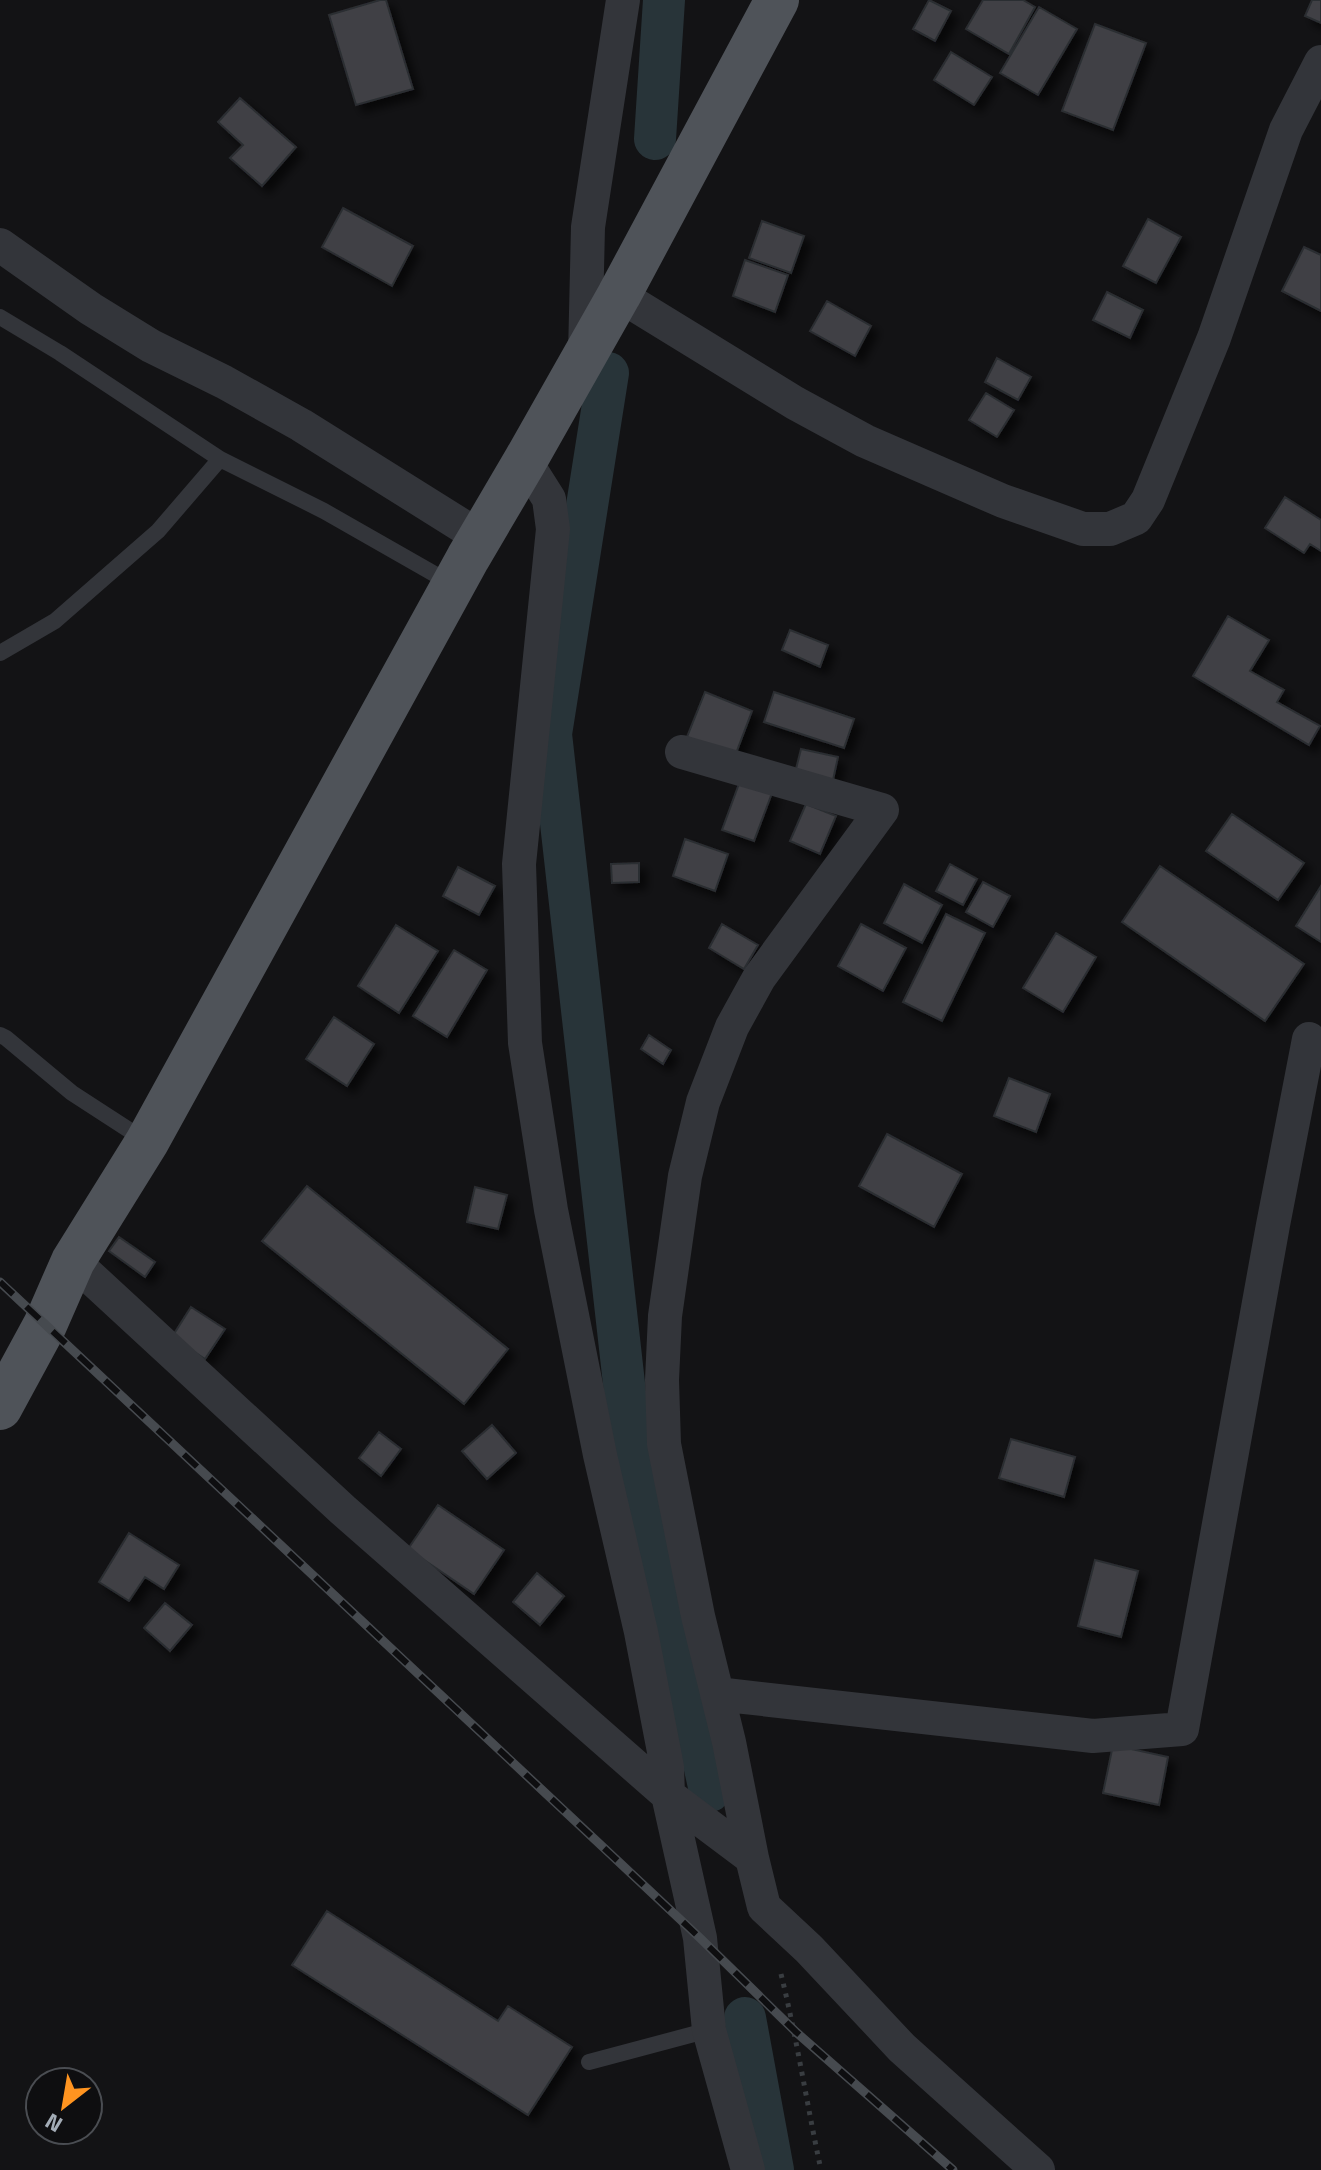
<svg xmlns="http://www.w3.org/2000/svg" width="1321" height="2170" viewBox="0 0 1321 2170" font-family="'Titillium Web',sans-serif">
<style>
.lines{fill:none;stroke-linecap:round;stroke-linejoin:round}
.canal{stroke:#283439;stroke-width:42}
.building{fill:#3f4145;stroke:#2c2d31;stroke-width:2;filter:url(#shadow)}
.path{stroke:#393d41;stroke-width:5;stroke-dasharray:4 6;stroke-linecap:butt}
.lane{stroke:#33353a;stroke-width:16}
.street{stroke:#33353a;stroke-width:34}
.primary{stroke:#4f5359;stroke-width:44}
.rail-casing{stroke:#464a4f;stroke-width:9}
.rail{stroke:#0e0e10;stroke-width:6;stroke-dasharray:18;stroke-linecap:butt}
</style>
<defs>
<filter id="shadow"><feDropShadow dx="7" dy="7" stdDeviation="4" flood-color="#0009"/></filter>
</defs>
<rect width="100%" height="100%" fill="#131315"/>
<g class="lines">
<path class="canal" d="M 655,139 L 664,0
M 608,373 L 551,734 L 628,1419 L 710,1791
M 745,2018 L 773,2170"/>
</g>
<path class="building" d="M 380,0 L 386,0 L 413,89 L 356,105 L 329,15 Z
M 929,0 L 951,11 L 935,41 L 913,29 Z
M 983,0 L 1023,0 L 1035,7 L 1009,54 L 966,29 Z
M 1312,0 L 1321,0 L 1321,23 L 1305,16 Z
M 1039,7 L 1077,29 L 1038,95 L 1000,73 Z
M 1095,24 L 1146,43 L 1113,130 L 1062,111 Z
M 951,52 L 992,77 L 974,105 L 934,80 Z
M 240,98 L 296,147 L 262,186 L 230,158 L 243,145 L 218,122 Z
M 343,208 L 413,246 L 392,286 L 322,247 Z
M 1148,219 L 1181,237 L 1156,283 L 1123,266 Z
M 762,221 L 804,236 L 791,273 L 749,258 Z
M 1304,247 L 1321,255 L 1321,311 L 1282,291 Z
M 745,260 L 788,275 L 775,312 L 733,296 Z
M 1107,292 L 1143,310 L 1130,338 L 1093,320 Z
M 827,301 L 871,326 L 855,356 L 810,331 Z
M 997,358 L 1031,377 L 1018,400 L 985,382 Z
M 986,393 L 1014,410 L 997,437 L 969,420 Z
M 1285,497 L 1321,520 L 1321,551 L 1310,544 L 1304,553 L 1265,528 Z
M 1228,616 L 1269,640 L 1250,671 L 1284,690 L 1277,702 L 1320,726 L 1309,745 L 1193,676 Z
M 790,630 L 828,645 L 820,667 L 782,650 Z
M 705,692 L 752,711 L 735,756 L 687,737 Z
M 774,692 L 854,719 L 844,748 L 764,722 Z
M 801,749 L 838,757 L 833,780 L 795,773 Z
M 740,781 L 772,793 L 754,841 L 722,830 Z
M 806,804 L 836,816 L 820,854 L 790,841 Z
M 1232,814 L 1304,863 L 1278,900 L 1206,851 Z
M 685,839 L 728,854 L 715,891 L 673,876 Z
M 639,863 L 639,882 L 612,883 L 611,864 Z
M 950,864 L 977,879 L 963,905 L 936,891 Z
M 1160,866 L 1304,964 L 1265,1021 L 1122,922 Z
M 458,867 L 495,886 L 479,915 L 443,896 Z
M 983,882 L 1010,896 L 993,927 L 966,912 Z
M 904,884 L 942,905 L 922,943 L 884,923 Z
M 1321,886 L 1321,942 L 1296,926 Z
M 946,914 L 985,933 L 942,1021 L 903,1002 Z
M 722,924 L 758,945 L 744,969 L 709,948 Z
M 861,924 L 906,948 L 883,991 L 838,966 Z
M 396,925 L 438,951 L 399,1013 L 358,986 Z
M 1056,933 L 1096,957 L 1063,1012 L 1023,988 Z
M 454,950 L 487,970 L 447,1037 L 413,1016 Z
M 334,1017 L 374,1044 L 347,1086 L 306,1059 Z
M 649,1035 L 671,1050 L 663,1064 L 641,1049 Z
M 1009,1078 L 1050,1094 L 1036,1132 L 994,1116 Z
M 887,1134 L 962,1174 L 934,1227 L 859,1186 Z
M 307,1186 L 508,1349 L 464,1404 L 262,1241 Z
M 475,1187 L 507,1195 L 498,1229 L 467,1222 Z
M 119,1237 L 155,1262 L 145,1277 L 109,1251 Z
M 191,1307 L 225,1329 L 205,1359 L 172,1337 Z
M 492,1425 L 516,1453 L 487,1479 L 462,1451 Z
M 379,1432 L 401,1449 L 381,1476 L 359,1458 Z
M 1011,1439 L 1075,1457 L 1064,1497 L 999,1478 Z
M 438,1505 L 504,1550 L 474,1594 L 408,1549 Z
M 129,1533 L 179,1565 L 164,1589 L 145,1577 L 129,1601 L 99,1582 Z
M 1095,1560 L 1138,1571 L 1121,1637 L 1078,1626 Z
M 537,1573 L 564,1596 L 540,1625 L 513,1602 Z
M 165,1603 L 192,1625 L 170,1651 L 144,1628 Z
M 1113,1745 L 1168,1757 L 1159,1805 L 1103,1793 Z
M 327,1911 L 498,2021 L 508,2006 L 572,2047 L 528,2115 L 292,1965 Z"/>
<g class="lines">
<path class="path" d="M 781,1974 C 797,2039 807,2105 821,2170"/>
<path class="lane" d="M 0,317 L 60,353 L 220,459 L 324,511 L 452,584
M 0,653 L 55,621 L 158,531 L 220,459
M 0,1035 L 6,1038 L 72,1093 L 146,1141
M 589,2062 L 709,2030"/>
<path class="street" d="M 0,245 L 91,309 L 151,346 L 224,382 L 301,425 L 480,537
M 619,295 L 795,403 L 865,441 L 1003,501 L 1083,529 L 1110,529 L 1136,518 L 1148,500 L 1214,338 L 1286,130 L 1321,62
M 585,355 L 588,227 L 623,0
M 525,461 L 549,499 L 553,529 L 519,864 L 525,1043 L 551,1210 L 600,1455 L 641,1632 L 667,1767 L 668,1795 L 700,1938 L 709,2030 L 748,2170
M 682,752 L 882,810 L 759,978 L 732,1027 L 703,1102 L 685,1176 L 665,1316 L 662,1380 L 664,1444 L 698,1616 L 729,1742 L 752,1858
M 73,1261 L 343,1510 L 668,1795 L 752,1858 L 764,1907 L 809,1949 L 902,2048 L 1038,2170
M 717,1694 L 1093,1736 L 1182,1729 L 1273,1225 L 1309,1039"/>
<path class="primary" d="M 0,1408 L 45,1325 L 73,1261 L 147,1142 L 468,558 L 525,461 L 619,295 L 777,0"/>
<g class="rail-casing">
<path id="rail" d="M 0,1282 L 700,1938 L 796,2032 L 953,2170"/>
</g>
<use href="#rail" class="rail"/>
</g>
<g transform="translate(64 2106) rotate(211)"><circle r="38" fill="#0e0e10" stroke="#4a4d52" stroke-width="2"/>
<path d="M0-6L14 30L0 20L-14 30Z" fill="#ff9420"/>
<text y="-12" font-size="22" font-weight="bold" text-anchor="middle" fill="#a3acb6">N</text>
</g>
</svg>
